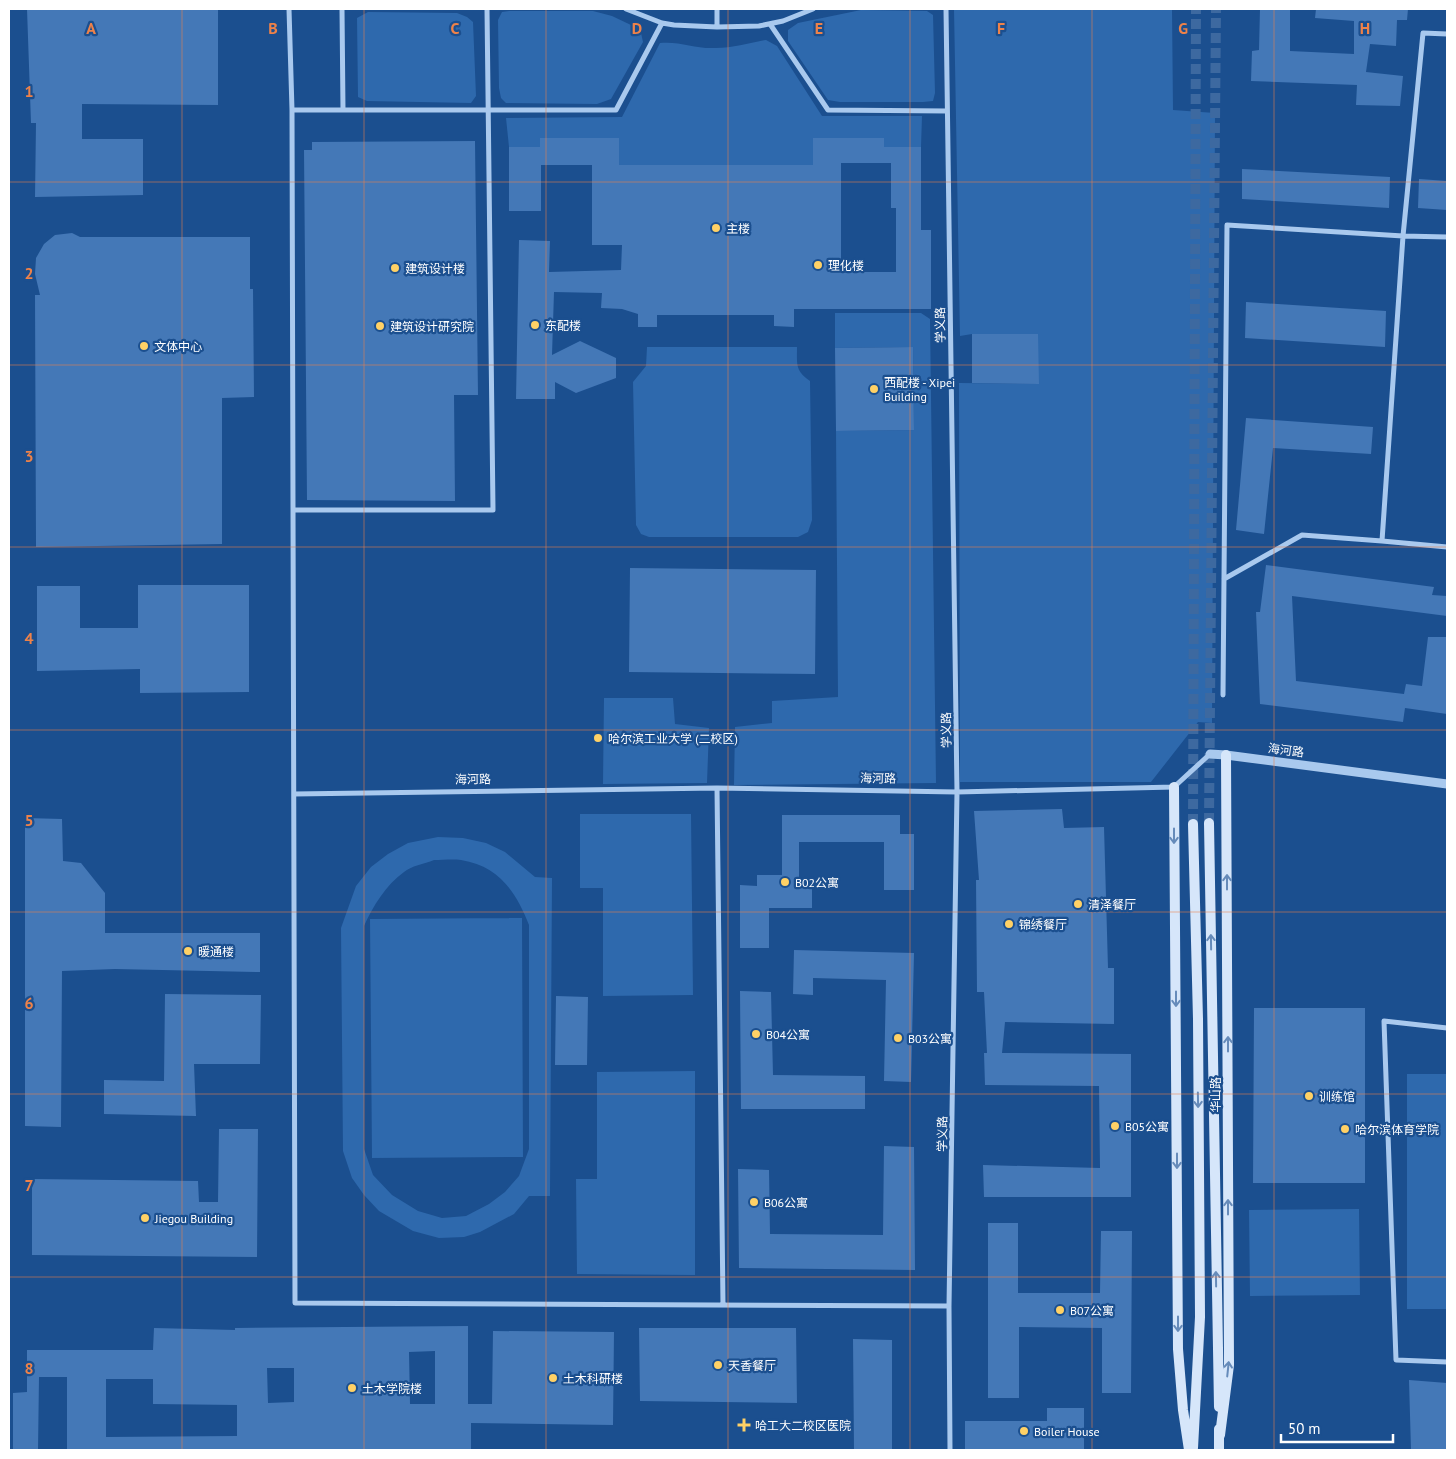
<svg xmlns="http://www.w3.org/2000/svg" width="1456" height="1459" viewBox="0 0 1456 1459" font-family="'PT Sans','Noto Sans SC',sans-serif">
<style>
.green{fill:#2e69ad;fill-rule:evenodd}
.building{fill:#4478b7;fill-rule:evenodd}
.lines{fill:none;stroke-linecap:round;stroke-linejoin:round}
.secondary-tunnel{stroke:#3d69a0;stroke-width:10;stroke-dasharray:10 5;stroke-linecap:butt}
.minor{stroke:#a9c9ee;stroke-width:5}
.tertiary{stroke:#a9c9ee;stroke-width:9}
.secondary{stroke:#d6e6fa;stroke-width:10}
.oneway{stroke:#668bba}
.grid{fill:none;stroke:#ee8249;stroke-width:1;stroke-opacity:0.55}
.poi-dot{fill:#ffd166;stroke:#1b4f8f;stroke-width:2}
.labels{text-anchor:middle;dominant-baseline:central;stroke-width:4.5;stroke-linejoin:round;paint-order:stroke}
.poi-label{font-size:12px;fill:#fff;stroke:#1b4f8f;text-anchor:start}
.street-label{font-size:12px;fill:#fff;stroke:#1b4f8f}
.grid-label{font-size:16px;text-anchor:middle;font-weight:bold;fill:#ee8249;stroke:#1b4f8f;stroke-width:4.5;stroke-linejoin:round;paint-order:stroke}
</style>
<rect width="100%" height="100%" fill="#1b4f8f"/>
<path class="green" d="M 954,9 L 1172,9 L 1173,110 L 1215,113 L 1212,723 L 1198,722 L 1151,782 L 960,782 L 959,383 L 1038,384 L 1038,334 L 972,334 L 960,336 Z
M 861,10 L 927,11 L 933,15 L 935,93 L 933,101 L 923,102 L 840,102 L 828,100 L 788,41 L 788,30 L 798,23 Z
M 509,11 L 593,11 L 612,16 L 631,25 L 641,33 L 643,42 L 611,99 L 597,104 L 506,103 L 501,98 L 499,88 L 498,20 L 502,12 Z
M 368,12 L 457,13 L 467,17 L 473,22 L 476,96 L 471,103 L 367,101 L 358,97 L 357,18 Z
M 766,40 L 777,46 L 822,116 L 922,116 L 921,147 L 884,147 L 884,138 L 814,138 L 813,165 L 619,165 L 540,138 L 540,147 L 509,147 L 506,118 L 622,117 L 660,43 C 678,41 694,48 711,48 C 731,49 748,43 766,40 Z
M 835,313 L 921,313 L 930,319 L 936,783 L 734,785 L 735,727 L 772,723 L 772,701 L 838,697 L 836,431 L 914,430 L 913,347 L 835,348 Z
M 647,347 L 797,347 C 797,364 795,371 810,381 L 812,520 L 808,532 L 798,537 L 649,537 L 641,534 L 636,525 L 633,382 L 646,366 Z
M 604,698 L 673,698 L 675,724 L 709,728 L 707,783 L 603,784 Z
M 580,814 L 691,814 L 693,995 L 603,996 L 603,888 L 580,888 Z
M 438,837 L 463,838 L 486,843 L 505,852 L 535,877 L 552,878 L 550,1196 L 529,1196 L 514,1214 L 480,1232 L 464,1237 L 439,1238 L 413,1231 L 379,1211 L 364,1195 L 352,1178 L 343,1151 L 341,928 L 356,886 L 371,867 L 388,854 L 408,843 ZM 434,860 C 442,860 453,859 461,860 C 499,866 516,892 529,925 L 529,1149 L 519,1176 L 505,1192 L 489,1204 L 466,1216 L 442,1218 L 418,1211 L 392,1195 L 373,1175 L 364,1149 L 364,926 C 373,906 386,885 404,872 C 411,866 424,864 434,860 Z
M 522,918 L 523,1157 L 372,1158 L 370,919 Z
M 695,1071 L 695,1275 L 577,1274 L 576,1179 L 597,1179 L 597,1072 Z
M 1407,1074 L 1447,1074 L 1447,1309 L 1407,1309 Z
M 1359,1209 L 1360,1295 L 1250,1296 L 1249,1210 Z"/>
<path class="building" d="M 27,9 L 218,9 L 218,105 L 82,104 L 82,139 L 143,139 L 143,195 L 35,197 L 36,123 L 31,123 Z
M 1260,9 L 1290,9 L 1290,51 L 1354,54 L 1354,21 L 1315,18 L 1316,9 L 1408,9 L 1407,20 L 1397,20 L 1396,46 L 1370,44 L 1366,72 L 1403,76 L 1400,106 L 1356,105 L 1357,85 L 1251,81 L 1252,51 L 1259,50 Z
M 540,138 L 619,138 L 619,165 L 813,165 L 813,138 L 884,138 L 884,147 L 921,147 L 921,230 L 931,230 L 931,309 L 794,309 L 794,327 L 774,326 L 774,315 L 657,315 L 657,327 L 638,327 L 638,314 L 622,309 L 601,308 L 602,293 L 554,292 L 552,355 L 580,341 L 616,358 L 616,378 L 576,393 L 555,382 L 555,399 L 516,399 L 519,240 L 550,241 L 549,272 L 621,270 L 622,245 L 592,245 L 592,165 L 541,165 L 541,211 L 509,211 L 509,147 L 540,147 ZM 841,163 L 891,163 L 891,208 L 896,208 L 896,272 L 841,272 Z
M 475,141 L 478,395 L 454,395 L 455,501 L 307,500 L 304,150 L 312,150 L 312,142 Z
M 1242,169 L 1390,177 L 1389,208 L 1242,199 Z
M 1419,179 L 1447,181 L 1447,210 L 1418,208 Z
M 72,233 L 80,237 L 250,237 L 250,289 L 253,289 L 254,397 L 222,398 L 222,544 L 36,547 L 35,295 L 40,295 L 35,274 L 36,258 L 44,244 L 55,235 Z
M 1246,302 L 1386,311 L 1385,347 L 1245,338 Z
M 972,334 L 1038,334 L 1039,384 L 972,383 Z
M 913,347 L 914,430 L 836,431 L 835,348 Z
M 1246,418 L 1373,427 L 1371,454 L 1273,448 L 1264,534 L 1236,530 Z
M 1266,565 L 1434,587 L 1432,595 L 1447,596 L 1447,616 L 1292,596 L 1296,681 L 1404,694 L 1406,684 L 1422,686 L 1428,637 L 1447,637 L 1447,714 L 1405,708 L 1403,722 L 1260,704 L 1256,612 L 1260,612 Z
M 630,568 L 816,570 L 815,674 L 629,672 Z
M 138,585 L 249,585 L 249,692 L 140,693 L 140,669 L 37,671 L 37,586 L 80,586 L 80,628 L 138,628 Z
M 1062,809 L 1064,828 L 1104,827 L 1108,968 L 1114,968 L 1114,1024 L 1005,1022 L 1002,1053 L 1131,1054 L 1131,1197 L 984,1197 L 983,1165 L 1100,1168 L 1099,1086 L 985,1085 L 984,1053 L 987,1053 L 984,992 L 977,992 L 976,880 L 979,880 L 974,811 Z
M 782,815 L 900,815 L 900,834 L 914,834 L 914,890 L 884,890 L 884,842 L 799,842 L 799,878 L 812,879 L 812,908 L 769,908 L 769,948 L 740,948 L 740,885 L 757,886 L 757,875 L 782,875 Z
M 25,818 L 62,819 L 63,861 L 81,863 L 105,893 L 105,933 L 260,933 L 260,972 L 115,969 L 62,971 L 61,1127 L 25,1126 Z
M 794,950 L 914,953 L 911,1082 L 884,1081 L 886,980 L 813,978 L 813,995 L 793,994 Z
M 740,991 L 771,992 L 773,1075 L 865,1076 L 865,1109 L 741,1109 Z
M 165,994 L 261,995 L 260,1064 L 194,1064 L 196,1116 L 104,1114 L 104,1080 L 164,1081 Z
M 556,996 L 588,997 L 587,1065 L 555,1065 Z
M 1254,1008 L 1365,1008 L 1365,1183 L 1253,1183 Z
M 219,1129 L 258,1129 L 257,1257 L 32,1255 L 32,1179 L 198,1181 L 199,1202 L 218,1202 Z
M 884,1146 L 914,1147 L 915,1270 L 739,1268 L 738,1169 L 769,1170 L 770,1234 L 883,1235 Z
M 988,1223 L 1018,1223 L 1018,1293 L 1100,1293 L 1101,1231 L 1132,1231 L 1131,1393 L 1102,1393 L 1102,1328 L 1019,1327 L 1019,1398 L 988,1398 Z
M 468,1326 L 468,1404 L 492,1404 L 493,1331 L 614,1332 L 613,1425 L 471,1423 L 471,1450 L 67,1450 L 67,1377 L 39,1377 L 38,1450 L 13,1450 L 13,1393 L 27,1392 L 27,1350 L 153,1350 L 154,1328 L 235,1330 L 235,1328 ZM 435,1351 L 435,1404 L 410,1404 L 409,1352 ZM 267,1368 L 294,1368 L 294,1402 L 268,1403 ZM 106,1379 L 153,1379 L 153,1404 L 237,1405 L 237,1436 L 106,1437 Z
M 639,1328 L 796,1328 L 797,1403 L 640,1401 Z
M 853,1339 L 892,1340 L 892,1450 L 854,1450 Z
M 1409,1380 L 1447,1383 L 1447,1450 L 1411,1450 Z
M 1047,1408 L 1084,1408 L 1084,1450 L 965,1450 L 965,1421 L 1047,1421 Z"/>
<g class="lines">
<path class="secondary-tunnel" d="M 1209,823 L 1216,9
M 1193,824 L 1196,9"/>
<path class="minor" d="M 289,9 L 292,110
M 342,9 L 343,110
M 626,9 L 662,23 L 674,25 L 717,27 L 759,26 L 783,21 L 813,9
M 717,9 L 717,27
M 946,9 L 957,792 L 949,1306 L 950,1450
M 662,23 L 616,110 L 292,110 L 295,1303 L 949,1306
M 770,24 L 828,110 L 947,111
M 1447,34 L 1423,33 L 1403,236 L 1382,541 L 1447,547
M 293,510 L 493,510 L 487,9
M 1224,579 L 1302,535 L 1382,541
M 1223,695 L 1227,225 L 1403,236 L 1447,237
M 717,788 L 723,1305
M 294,794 L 717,788 L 957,792 L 1174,787 L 1210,754
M 1447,1028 L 1384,1021 L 1396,1360 L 1447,1362"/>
<path class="tertiary" d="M 1210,754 L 1226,755 L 1447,784"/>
<path class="secondary" d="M 1174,787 L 1178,1349 L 1183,1410 L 1189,1450
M 1209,823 L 1219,1407
M 1193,824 L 1198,1019 L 1200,1317 L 1193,1448
M 1220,1435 L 1229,1365 L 1226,755
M 1219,1450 L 1219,1429"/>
</g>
<defs><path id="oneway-shaft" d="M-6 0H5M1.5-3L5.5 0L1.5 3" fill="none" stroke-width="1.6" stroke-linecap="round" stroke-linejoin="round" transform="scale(1.25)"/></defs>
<g class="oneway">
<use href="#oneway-shaft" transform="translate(1174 836) rotate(90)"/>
<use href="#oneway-shaft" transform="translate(1227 882) rotate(-90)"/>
<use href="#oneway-shaft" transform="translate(1211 942) rotate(-91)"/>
<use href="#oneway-shaft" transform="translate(1176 999) rotate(90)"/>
<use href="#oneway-shaft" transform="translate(1228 1044) rotate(-90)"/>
<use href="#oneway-shaft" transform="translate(1198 1100) rotate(89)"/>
<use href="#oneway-shaft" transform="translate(1177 1161) rotate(90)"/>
<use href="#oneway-shaft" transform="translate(1228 1207) rotate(-90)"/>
<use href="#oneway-shaft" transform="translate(1216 1279) rotate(-91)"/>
<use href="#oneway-shaft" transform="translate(1178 1324) rotate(90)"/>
<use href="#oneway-shaft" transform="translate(1228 1369) rotate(-84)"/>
</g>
<path class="grid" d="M 182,9 L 182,1450M 364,9 L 364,1450M 546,9 L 546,1450M 728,9 L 728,1450M 910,9 L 910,1450M 1092,9 L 1092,1450M 1274,9 L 1274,1450M 9,182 L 1447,182M 9,365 L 1447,365M 9,547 L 1447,547M 9,730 L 1447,730M 9,912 L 1447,912M 9,1094 L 1447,1094M 9,1277 L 1447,1277"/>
<g class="poi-dot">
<circle cx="716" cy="228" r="5"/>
<circle cx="818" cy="265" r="5"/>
<circle cx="395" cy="268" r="5"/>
<circle cx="535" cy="325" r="5"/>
<circle cx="380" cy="326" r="5"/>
<circle cx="144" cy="346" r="5"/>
<circle cx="874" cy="389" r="5"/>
<circle cx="598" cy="738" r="5"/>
<circle cx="785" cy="882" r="5"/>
<circle cx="1078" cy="904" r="5"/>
<circle cx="1009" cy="924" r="5"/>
<circle cx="188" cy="951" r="5"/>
<circle cx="756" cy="1034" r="5"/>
<circle cx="898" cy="1038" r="5"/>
<circle cx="1309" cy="1096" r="5"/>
<circle cx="1115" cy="1126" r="5"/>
<circle cx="1345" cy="1129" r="5"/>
<circle cx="754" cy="1202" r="5"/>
<circle cx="145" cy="1218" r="5"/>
<circle cx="1060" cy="1310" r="5"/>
<circle cx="718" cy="1365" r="5"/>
<circle cx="553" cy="1378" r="5"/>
<circle cx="352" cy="1388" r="5"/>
<path d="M741.5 1417.5h5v5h5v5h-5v5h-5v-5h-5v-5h5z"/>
<circle cx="1024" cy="1431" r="5"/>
</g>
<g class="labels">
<g class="poi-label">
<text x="726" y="228">主楼</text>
<text x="828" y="265">理化楼</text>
<text x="405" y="268">建筑设计楼</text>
<text x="545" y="325">东配楼</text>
<text x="390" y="326">建筑设计研究院</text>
<text x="154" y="346">文体中心</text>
<text x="884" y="382">西配楼 - Xipei<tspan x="884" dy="14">Building</tspan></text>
<text x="608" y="738">哈尔滨工业大学 (二校区)</text>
<text x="795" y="882">B02公寓</text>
<text x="1088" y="904">清泽餐厅</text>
<text x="1019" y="924">锦绣餐厅</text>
<text x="198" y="951">暖通楼</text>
<text x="766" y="1034">B04公寓</text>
<text x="908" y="1038">B03公寓</text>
<text x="1319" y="1096">训练馆</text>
<text x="1125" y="1126">B05公寓</text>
<text x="1355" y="1129">哈尔滨体育学院</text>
<text x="764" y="1202">B06公寓</text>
<text x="155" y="1218">Jiegou Building</text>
<text x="1070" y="1310">B07公寓</text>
<text x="728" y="1365">天香餐厅</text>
<text x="563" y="1378">土木科研楼</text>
<text x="362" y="1388">土木学院楼</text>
<text x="755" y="1425">哈工大二校区医院</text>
<text x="1034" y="1431">Boiler House</text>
</g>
<g class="street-label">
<text transform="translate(940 325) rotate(-91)">学义路</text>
<text transform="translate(946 730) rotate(-91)">学义路</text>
<text transform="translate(1286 750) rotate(7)">海河路</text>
<text transform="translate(878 778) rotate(1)">海河路</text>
<text transform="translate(473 779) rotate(-1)">海河路</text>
<text transform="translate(1215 1095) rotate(-90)">华山路</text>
<text transform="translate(942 1134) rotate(-89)">学义路</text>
</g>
</g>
<g class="grid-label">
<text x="91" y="34">A</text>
<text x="273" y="34">B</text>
<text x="455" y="34">C</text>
<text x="637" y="34">D</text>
<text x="819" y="34">E</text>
<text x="1001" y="34">F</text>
<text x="1183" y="34">G</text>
<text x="1365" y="34">H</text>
<text x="29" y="97">1</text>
<text x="29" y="279">2</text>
<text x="29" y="462">3</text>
<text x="29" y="644">4</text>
<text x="29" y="826">5</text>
<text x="29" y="1009">6</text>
<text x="29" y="1191">7</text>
<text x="29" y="1374">8</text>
</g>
<rect width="1456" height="1459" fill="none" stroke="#ffffff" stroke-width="20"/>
<path d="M1281 1434v8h112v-8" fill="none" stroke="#ffffff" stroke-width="2.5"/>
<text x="1288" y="1434" font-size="15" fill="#ffffff" stroke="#1b4f8f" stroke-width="4" paint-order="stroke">50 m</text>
</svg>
